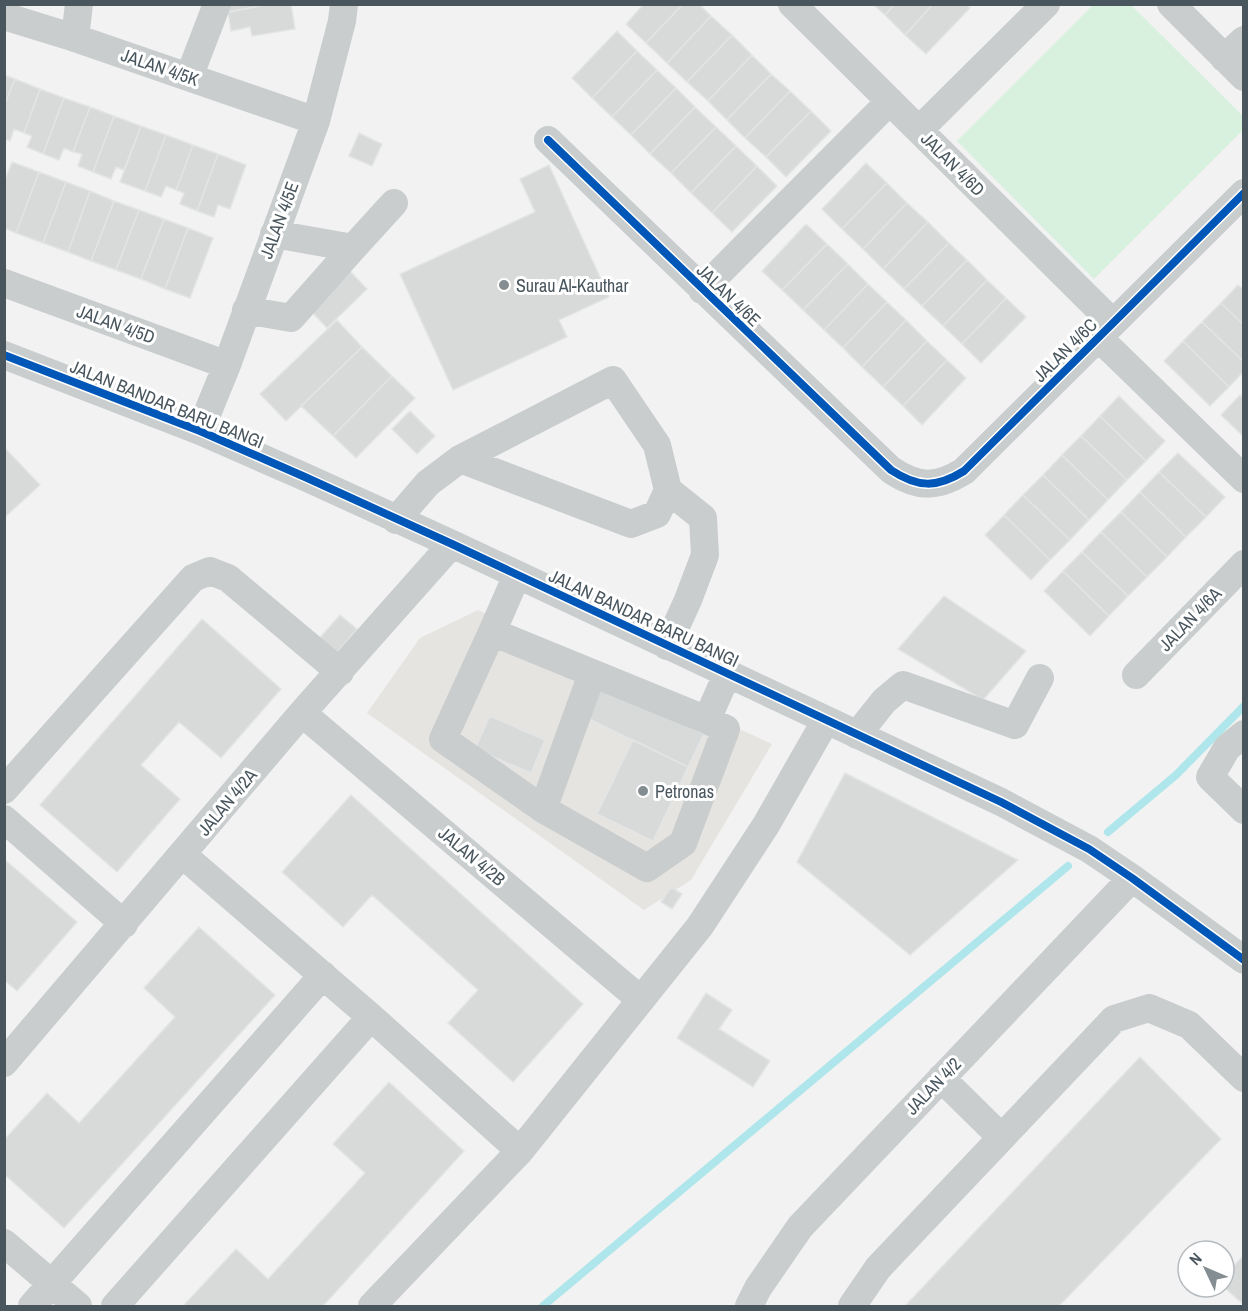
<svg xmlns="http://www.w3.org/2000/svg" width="1248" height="1311" viewBox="0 0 1248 1311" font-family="'Archivo Narrow',sans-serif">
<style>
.commercial{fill:#e6e4e0}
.green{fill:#d8f0de}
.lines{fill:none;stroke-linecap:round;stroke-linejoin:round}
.stream{stroke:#aee6ec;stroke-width:8}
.building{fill:#d8dada;stroke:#e3e4e5;stroke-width:1.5}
.minor{stroke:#c9cdce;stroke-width:28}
.cycleway-casing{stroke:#fff;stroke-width:11}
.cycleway{stroke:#0057b8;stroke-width:8}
.poi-dot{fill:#848d92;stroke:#fff;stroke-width:2}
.labels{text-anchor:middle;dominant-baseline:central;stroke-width:6;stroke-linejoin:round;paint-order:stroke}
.street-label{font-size:18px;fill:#49565e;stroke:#fff}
.poi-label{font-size:18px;fill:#49565e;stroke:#fff;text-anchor:start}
</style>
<rect width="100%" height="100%" fill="#f2f2f2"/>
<path class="commercial" d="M 478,610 L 772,744 L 691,880 L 644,910 L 367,713 L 420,638 Z"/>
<path class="green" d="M 1093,5 L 1131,5 L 1244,117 L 1243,130 L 1094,279 L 957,141 Z"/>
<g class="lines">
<path class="stream" d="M 1108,832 L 1176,775 L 1244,706
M 543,1306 L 1068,866"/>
</g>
<path class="building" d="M 229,4 L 269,4 L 230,12 Z
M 269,4 L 291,4 L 295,29 L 252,36 L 250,27 L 231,31 L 228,12 Z
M 644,4 L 683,4 L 646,43 L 626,24 Z
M 683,4 L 699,4 L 711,16 L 667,63 L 646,43 Z
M 873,4 L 895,4 L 885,15 Z
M 895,4 L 933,4 L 905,35 L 885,15 Z
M 933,4 L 966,4 L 970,8 L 926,54 L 905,35 Z
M 711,16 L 732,35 L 687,82 L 667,63 Z
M 617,31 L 637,51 L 592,98 L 572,78 Z
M 732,35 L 752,55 L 708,101 L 687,82 Z
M 637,51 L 657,70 L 612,117 L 592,98 Z
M 752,55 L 771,74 L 727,120 L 708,101 Z
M 657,70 L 676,88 L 631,135 L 612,117 Z
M 771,74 L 790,91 L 745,138 L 727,120 Z
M 4,75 L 15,79 L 4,106 Z
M 15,79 L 40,89 L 24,133 L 14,129 L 10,141 L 4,139 L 4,106 Z
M 676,88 L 695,107 L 650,154 L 631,135 Z
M 40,89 L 64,98 L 43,154 L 27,147 L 32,136 L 24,133 Z
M 790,91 L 811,111 L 766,157 L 745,138 Z
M 64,98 L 90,107 L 73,152 L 64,148 L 59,160 L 43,154 Z
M 90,107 L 114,116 L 93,172 L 78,166 L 82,154 L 73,152 Z
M 695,107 L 716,127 L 671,173 L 650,154 Z
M 811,111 L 831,131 L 786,177 L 766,157 Z
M 114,116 L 141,126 L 124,170 L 116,167 L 111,179 L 93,172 Z
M 141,126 L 166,135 L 145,191 L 120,182 Z
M 716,127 L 736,146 L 691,193 L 671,173 Z
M 359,133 L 382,144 L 372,166 L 349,156 Z
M 166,135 L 193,145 L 176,190 L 166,186 L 161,197 L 145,191 Z
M 193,145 L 218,154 L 197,211 L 180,204 L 184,193 L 176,190 Z
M 736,146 L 757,166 L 712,213 L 691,193 Z
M 218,154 L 246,165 L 230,209 L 218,205 L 214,217 L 197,211 Z
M 12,162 L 39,172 L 16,233 L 4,228 L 4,183 Z
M 866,163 L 887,183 L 842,229 L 822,209 Z
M 549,165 L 609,297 L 559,320 L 567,337 L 453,390 L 400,274 L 535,212 L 520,179 Z
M 757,166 L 777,186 L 732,232 L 712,213 Z
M 39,172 L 66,182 L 43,243 L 16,233 Z
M 66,182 L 90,191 L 68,252 L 43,243 Z
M 887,183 L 907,203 L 863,249 L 842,229 Z
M 90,191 L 114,201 L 91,261 L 68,252 Z
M 114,201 L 139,210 L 116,270 L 91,261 Z
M 907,203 L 928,222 L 883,269 L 863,249 Z
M 139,210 L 164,219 L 141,279 L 116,270 Z
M 164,219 L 188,228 L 165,289 L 141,279 Z
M 928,222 L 949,243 L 904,289 L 883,269 Z
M 806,224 L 827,244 L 782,290 L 762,271 Z
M 188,228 L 213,238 L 190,298 L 165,289 Z
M 949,243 L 967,260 L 922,306 L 904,289 Z
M 827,244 L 848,264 L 803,310 L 782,290 Z
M 967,260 L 987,280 L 943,326 L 922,306 Z
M 848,264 L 868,284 L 824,330 L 803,310 Z
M 348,269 L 367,289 L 327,328 L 308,308 Z
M 987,280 L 1006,298 L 962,344 L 943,326 Z
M 868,284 L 887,302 L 843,348 L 824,330 Z
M 1238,285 L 1244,290 L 1244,325 L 1221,303 Z
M 1006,298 L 1026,317 L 981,363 L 962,344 Z
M 887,302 L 906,320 L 862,367 L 843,348 Z
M 1221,303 L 1244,325 L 1244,362 L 1202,322 Z
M 337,320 L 362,347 L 286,421 L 260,394 Z
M 906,320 L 927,341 L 883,387 L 862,367 Z
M 1202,322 L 1244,362 L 1244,371 L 1229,387 L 1183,341 Z
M 927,341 L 947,360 L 903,406 L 883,387 Z
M 1183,341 L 1229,387 L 1210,406 L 1164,361 Z
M 362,347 L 392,376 L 333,436 L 301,406 Z
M 947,360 L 966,378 L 922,425 L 903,406 Z
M 392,376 L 415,398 L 356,458 L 333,436 Z
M 1240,395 L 1244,399 L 1244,437 L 1221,415 Z
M 1119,396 L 1165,441 L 1146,461 L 1100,416 Z
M 410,411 L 435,436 L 417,454 L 392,429 Z
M 1100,416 L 1146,461 L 1127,480 L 1081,436 Z
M 1081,436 L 1127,480 L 1108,500 L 1062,455 Z
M 4,447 L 40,485 L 4,518 Z
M 1178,453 L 1225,497 L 1206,517 L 1159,472 Z
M 1062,455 L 1108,500 L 1089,520 L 1043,475 Z
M 1159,472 L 1206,517 L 1186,537 L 1140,492 Z
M 1043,475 L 1089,520 L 1070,540 L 1023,495 Z
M 1140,492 L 1186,537 L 1167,557 L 1121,512 Z
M 1023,495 L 1070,540 L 1050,560 L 1004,515 Z
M 1121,512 L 1167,557 L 1147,577 L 1101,532 Z
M 1004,515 L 1050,560 L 1031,580 L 985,535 Z
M 1101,532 L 1147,577 L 1128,596 L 1082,552 Z
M 1082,552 L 1128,596 L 1109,616 L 1063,571 Z
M 1063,571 L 1109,616 L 1090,636 L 1044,591 Z
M 944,596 L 1026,651 L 983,700 L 898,649 Z
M 340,615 L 357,629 L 334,656 L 317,641 Z
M 202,619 L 281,689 L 221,758 L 179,722 L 141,765 L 180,799 L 117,872 L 40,805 Z
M 600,685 L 704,734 L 688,767 L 585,717 Z
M 490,716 L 545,740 L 531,773 L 475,749 Z
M 633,740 L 688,767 L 653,841 L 597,814 Z
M 845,773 L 1018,860 L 910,955 L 797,862 Z
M 351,795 L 583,1004 L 513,1082 L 448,1023 L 478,990 L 372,895 L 343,927 L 282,872 Z
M 4,859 L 77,922 L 17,991 L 4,980 Z
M 671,887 L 682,894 L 672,909 L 661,902 Z
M 199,927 L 275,995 L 64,1228 L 4,1174 L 4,1140 L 47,1093 L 79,1123 L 175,1017 L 144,988 Z
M 706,993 L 732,1010 L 719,1029 L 770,1061 L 753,1087 L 677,1038 Z
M 1140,1057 L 1221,1139 L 1059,1306 L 905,1306 Z
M 389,1082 L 464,1151 L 323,1306 L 183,1306 L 236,1249 L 268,1279 L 365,1173 L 333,1144 Z
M 1244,1255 L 1244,1305 L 1224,1287 L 1224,1276 Z"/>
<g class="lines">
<path class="minor" d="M 792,4 L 1113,323
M 1171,4 L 1244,77
M 4,16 L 75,38 L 316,121
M 75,38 L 79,4
M 1224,58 L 1244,40
M 189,77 L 217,4
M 919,130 L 1046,4
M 548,140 L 891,470 C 918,488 937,488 964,471 L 1244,193
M 353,248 L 394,203
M 4,283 L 227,365
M 702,290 L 890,101
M 246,310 L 291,318 L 353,248 L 274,234
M 1099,338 L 1244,479
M 4,355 L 200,431 L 305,477 L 452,544 L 1001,802 L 1089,849 L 1132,878 L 1244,960
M 200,431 L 227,365 L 316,121 L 342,21 L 344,4
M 396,520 L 428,483 L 460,459 L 613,380 L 657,445 L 668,490 L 657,514 L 631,524 L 460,459
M 517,575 L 492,632 L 707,720 L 727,674
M 492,632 L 443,739 L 543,809
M 667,646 L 688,600 L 705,555 L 703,518 L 668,490
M 592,674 L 543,809 L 647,868 L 683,843 L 726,729 L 707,720
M 1136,675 L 1244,564
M 302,713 L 641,1000
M 1244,734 L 1227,748 L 1210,777 L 1244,810
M 857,735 L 884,701 L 903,685 L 1015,725 L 1040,678
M 4,790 L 193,578 L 210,571 L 228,578 L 340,672
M 4,819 L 124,924
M 183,855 L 371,1017 L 520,1151 L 372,1306
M 4,1063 L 302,713 L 452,544
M 941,1078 L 1001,1137
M 520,1151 L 700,926 L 766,825 L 826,720
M 4,1243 L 78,1306
M 32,1306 L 323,975
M 115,1306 L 371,1017
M 749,1306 L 758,1288 L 800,1227 L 1132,878
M 852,1306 L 878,1268 L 1114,1019 L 1149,1008 L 1189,1025 L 1244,1078"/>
<g class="cycleway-casing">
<path id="cycleway" d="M 548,140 L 891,470 C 918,488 937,488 964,471 L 1244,193
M 4,355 L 200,431 L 305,477 L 452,544 L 1001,802 L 1089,849 L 1132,878 L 1244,960"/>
</g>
<use href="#cycleway" class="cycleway"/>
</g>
<g class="poi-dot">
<circle cx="504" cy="285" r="6"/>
<circle cx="643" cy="791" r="6"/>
</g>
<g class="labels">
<g class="street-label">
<text transform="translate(160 67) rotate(19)">JALAN 4/5K</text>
<text transform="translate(953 164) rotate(45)">JALAN 4/6D</text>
<text transform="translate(279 220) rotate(-70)">JALAN 4/5E</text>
<text transform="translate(729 295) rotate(44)">JALAN 4/6E</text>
<text transform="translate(116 324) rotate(20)">JALAN 4/5D</text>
<text transform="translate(1065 350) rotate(-45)">JALAN 4/6C</text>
<text transform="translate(167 404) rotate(22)">JALAN BANDAR BARU BANGI</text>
<text transform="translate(644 618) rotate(25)">JALAN BANDAR BARU BANGI</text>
<text transform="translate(1190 619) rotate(-46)">JALAN 4/6A</text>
<text transform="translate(227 802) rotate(-50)">JALAN 4/2A</text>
<text transform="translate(472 856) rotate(40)">JALAN 4/2B</text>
<text transform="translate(933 1086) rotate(-46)">JALAN 4/2</text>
</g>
<g class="poi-label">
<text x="516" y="285">Surau Al-Kauthar</text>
<text x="655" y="791">Petronas</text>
</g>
</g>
<rect width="1248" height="1311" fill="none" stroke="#49565e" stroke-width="12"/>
<g transform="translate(1206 1269) rotate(314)"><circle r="28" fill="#ffffff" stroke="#b6bbbf" stroke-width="1.5"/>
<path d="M0-4.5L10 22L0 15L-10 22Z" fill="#848d92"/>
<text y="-9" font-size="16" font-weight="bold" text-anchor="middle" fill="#49565e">N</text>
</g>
</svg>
